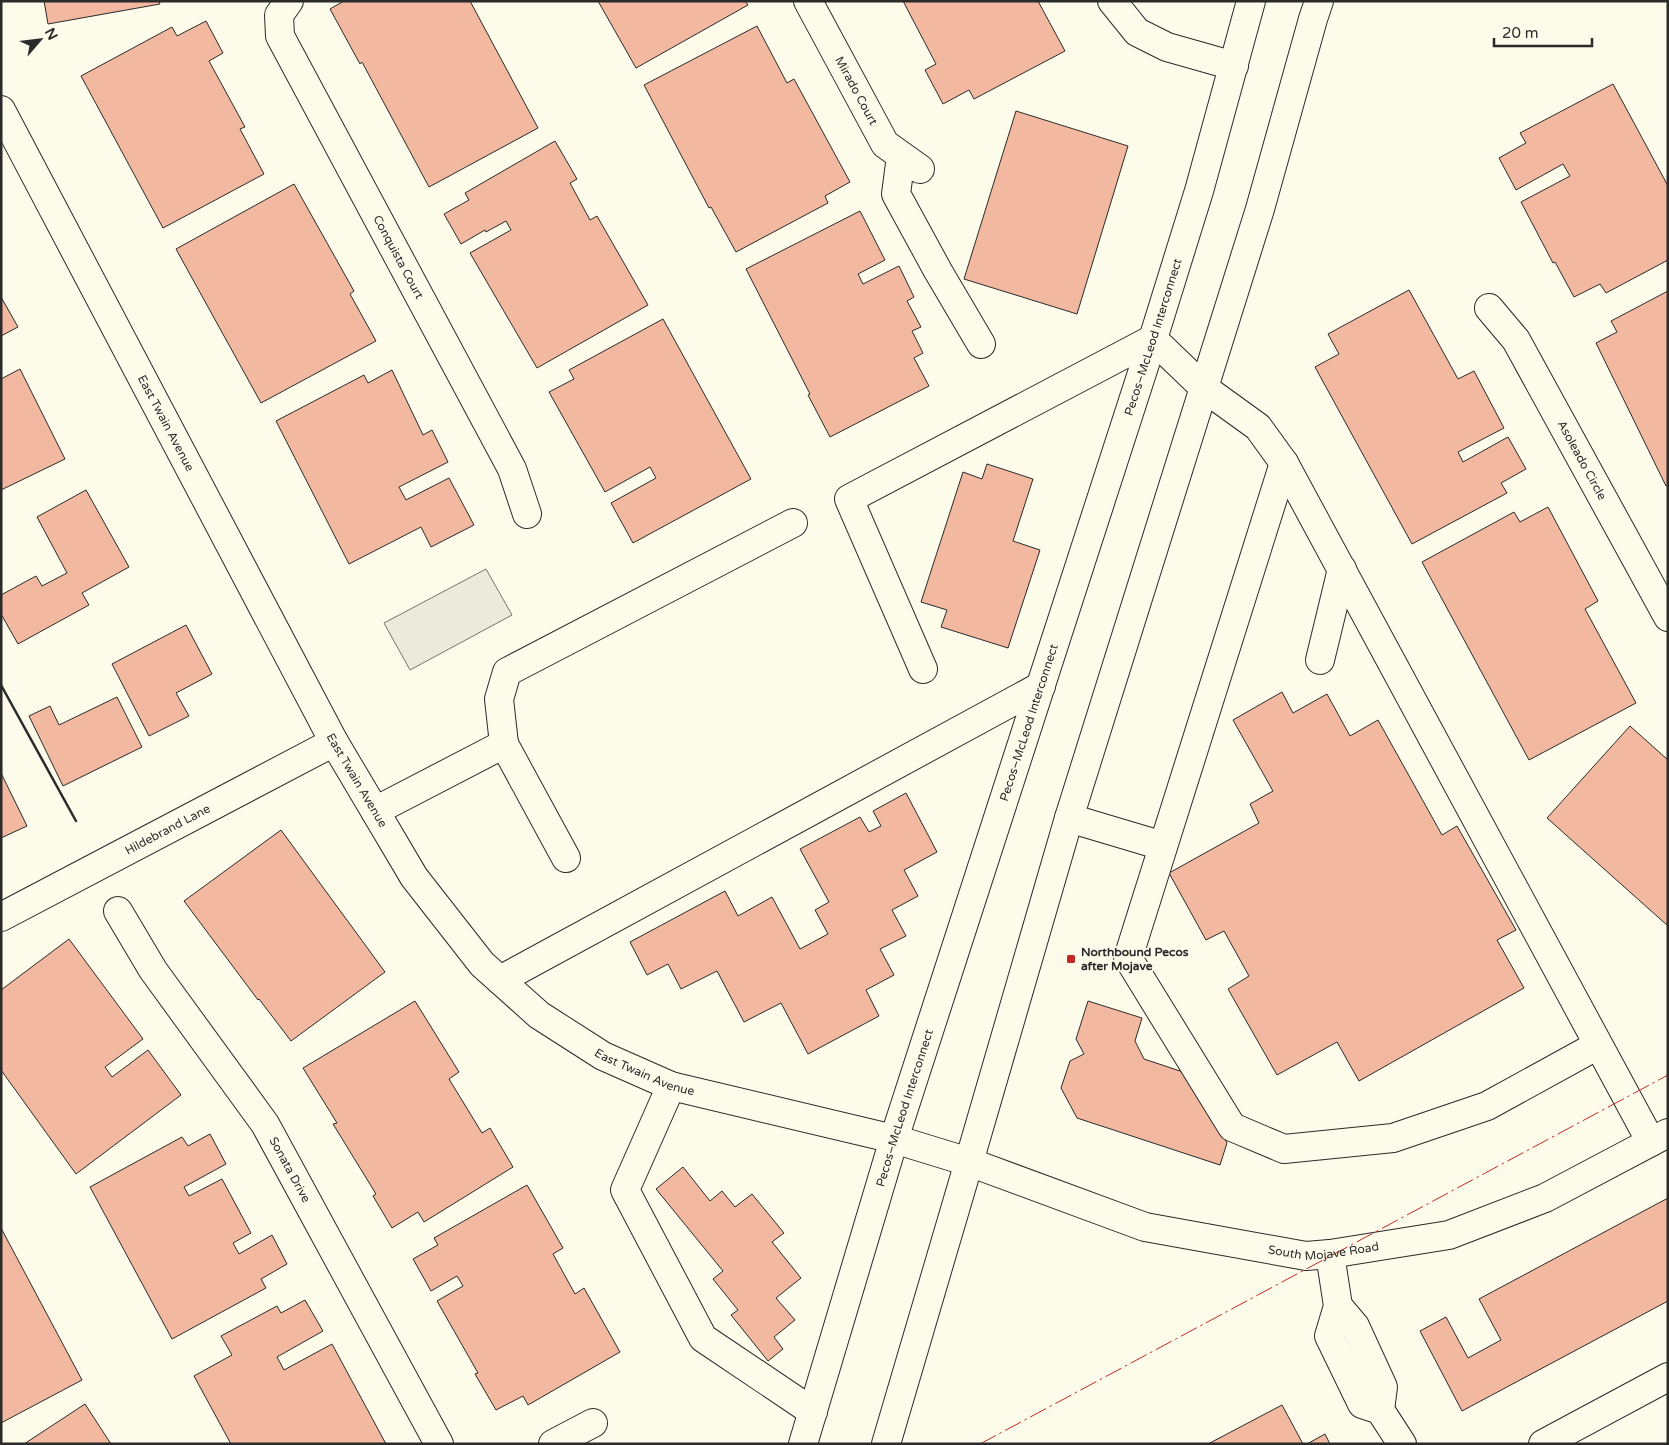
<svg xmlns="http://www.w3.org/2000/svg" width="1669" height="1445" viewBox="0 0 1669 1445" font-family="'Varela Round',sans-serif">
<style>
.garden{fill:#ecebdb;stroke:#74746e}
.building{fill:#f2b8a0;stroke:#2b2b2b}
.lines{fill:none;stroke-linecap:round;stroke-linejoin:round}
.minor-casing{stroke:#2b2b2b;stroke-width:30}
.major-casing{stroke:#2b2b2b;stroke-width:30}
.minor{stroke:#fdfbea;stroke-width:28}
.major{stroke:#fdfbea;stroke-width:28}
.wall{stroke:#2b2b2b;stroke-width:2.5}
.power{stroke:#c62828;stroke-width:1;stroke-dasharray:18 4 2.5 4;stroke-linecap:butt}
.poi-dot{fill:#c62828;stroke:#fdfbea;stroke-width:2}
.labels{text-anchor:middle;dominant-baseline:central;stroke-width:4;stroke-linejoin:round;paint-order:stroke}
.street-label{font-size:12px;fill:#2b2b2b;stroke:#fdfbea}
.poi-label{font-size:12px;font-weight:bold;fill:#2b2b2b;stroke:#fdfbea;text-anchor:start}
</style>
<rect width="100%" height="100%" fill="#fdfbea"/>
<path class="garden" d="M 486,569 L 512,615 L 410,670 L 384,623 Z"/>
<path class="building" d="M 44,1 L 159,1 L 160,4 L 48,24 Z
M 344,1 L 470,1 L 538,128 L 429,187 L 362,62 L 360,64 L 330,9 Z
M 598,1 L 745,1 L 748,5 L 636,68 Z
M 903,1 L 1038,1 L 1065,51 L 974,99 L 969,90 L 943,104 L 925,70 L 936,64 Z
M 206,21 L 223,53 L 209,61 L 245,127 L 240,129 L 264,174 L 163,228 L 81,76 L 172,27 L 177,36 Z
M 757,26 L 787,83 L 794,79 L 850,182 L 825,196 L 828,203 L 736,252 L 711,207 L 709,208 L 644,85 Z
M 1613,84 L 1668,186 L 1668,260 L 1606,293 L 1600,284 L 1574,297 L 1555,262 L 1553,263 L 1521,202 L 1570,176 L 1563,164 L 1516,190 L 1499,158 L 1526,143 L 1520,133 Z
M 1016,111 L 1128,146 L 1077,314 L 964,279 Z
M 555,141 L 577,179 L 570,183 L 590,220 L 597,216 L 648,305 L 537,368 L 470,253 L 511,230 L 506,221 L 486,232 L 485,230 L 461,244 L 444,214 L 469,200 L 465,193 Z
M 294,184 L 354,291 L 350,294 L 376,341 L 261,403 L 176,249 Z
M 860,211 L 885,260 L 858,274 L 863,284 L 899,266 L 914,297 L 907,301 L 921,327 L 912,331 L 923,353 L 914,358 L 929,386 L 830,437 L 808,395 L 810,394 L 746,269 Z
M 1409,290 L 1458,379 L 1474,371 L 1504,428 L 1458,452 L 1463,462 L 1508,437 L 1526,469 L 1501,483 L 1507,493 L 1412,544 L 1315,367 L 1339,354 L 1328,334 Z
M 1668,291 L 1668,485 L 1666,486 L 1596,343 L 1617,332 L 1611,321 Z
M 1,297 L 18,327 L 1,336 Z
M 663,319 L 751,479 L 633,543 L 611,503 L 656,478 L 650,467 L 605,492 L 549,392 L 574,379 L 569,370 Z
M 20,369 L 65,459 L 1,490 L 1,379 Z
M 392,370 L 423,435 L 432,430 L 448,462 L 399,487 L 406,500 L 449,478 L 474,525 L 431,547 L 421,527 L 349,564 L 276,421 L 364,375 L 368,383 Z
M 987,464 L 1033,479 L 1013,541 L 1040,550 L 1008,648 L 941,627 L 947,610 L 921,602 L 963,472 L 982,479 Z
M 86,490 L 129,567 L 82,593 L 89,605 L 18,644 L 1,614 L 1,595 L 36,576 L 42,586 L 67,573 L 37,517 Z
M 1548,507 L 1598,601 L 1585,609 L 1636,703 L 1529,760 L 1422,562 L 1514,512 L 1520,522 Z
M 186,625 L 212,674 L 176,693 L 189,716 L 149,736 L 112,664 Z
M 1282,692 L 1293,713 L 1327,694 L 1350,736 L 1378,720 L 1442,835 L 1457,826 L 1516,930 L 1497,940 L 1524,988 L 1359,1081 L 1337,1042 L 1277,1075 L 1228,989 L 1249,976 L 1224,931 L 1206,940 L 1169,873 L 1259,823 L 1250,804 L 1273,791 L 1233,720 Z
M 117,697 L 142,747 L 63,786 L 29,716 L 50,706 L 59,725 Z
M 1630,726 L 1668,760 L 1668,926 L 1547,818 Z
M 1,773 L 27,826 L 1,838 Z
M 906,793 L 937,852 L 904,870 L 918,896 L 892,910 L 906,936 L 880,949 L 894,975 L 866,990 L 879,1016 L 808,1054 L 781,1003 L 744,1022 L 717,971 L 681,989 L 668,964 L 647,975 L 630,942 L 725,891 L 738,916 L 772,897 L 800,949 L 828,934 L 815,910 L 829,902 L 800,849 L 860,817 L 869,832 L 881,826 L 873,811 Z
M 281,830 L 385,972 L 291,1041 L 259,999 L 258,1000 L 184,901 Z
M 69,939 L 143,1039 L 105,1067 L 112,1077 L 148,1050 L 181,1095 L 76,1174 L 1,1070 L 1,990 Z
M 415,1001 L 459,1072 L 449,1079 L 482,1133 L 490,1128 L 513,1167 L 424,1222 L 418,1212 L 392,1228 L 373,1196 L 376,1194 L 333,1124 L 337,1123 L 303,1068 Z
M 1088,1001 L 1142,1018 L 1135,1041 L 1144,1059 L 1192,1075 L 1227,1143 L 1220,1165 L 1077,1118 L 1061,1088 L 1070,1061 L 1084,1054 L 1076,1039 Z
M 210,1134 L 226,1164 L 184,1187 L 189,1196 L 222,1179 L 251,1233 L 233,1243 L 239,1254 L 272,1235 L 287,1264 L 261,1279 L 266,1288 L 172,1339 L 90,1187 L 182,1137 L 188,1146 Z
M 683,1167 L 710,1201 L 722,1191 L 735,1207 L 752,1194 L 784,1233 L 772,1242 L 801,1278 L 776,1298 L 795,1320 L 774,1337 L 783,1349 L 768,1361 L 731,1315 L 738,1310 L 713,1279 L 723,1271 L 656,1189 Z
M 527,1185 L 563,1248 L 553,1254 L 575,1294 L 584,1288 L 620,1352 L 528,1405 L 523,1396 L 496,1410 L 475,1374 L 478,1373 L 437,1301 L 463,1286 L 457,1276 L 431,1291 L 413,1259 L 438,1245 L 434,1238 Z
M 1668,1198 L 1668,1301 L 1462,1411 L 1420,1331 L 1446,1317 L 1468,1358 L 1501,1340 L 1479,1299 Z
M 1,1228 L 82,1380 L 1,1423 Z
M 305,1300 L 323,1331 L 277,1357 L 284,1370 L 332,1344 L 386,1444 L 231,1444 L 194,1376 L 232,1355 L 221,1336 L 277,1306 L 281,1313 Z
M 85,1404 L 111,1444 L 24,1444 Z
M 1282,1405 L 1303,1444 L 1208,1444 Z
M 1325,1434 L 1330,1444 L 1307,1444 Z"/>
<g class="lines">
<g class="minor-casing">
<g id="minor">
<path id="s1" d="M 289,1 L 279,15 L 280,36 L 512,469 L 527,514"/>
<path id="s2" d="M 808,1 L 885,144 L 920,169"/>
<path d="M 1112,1 L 1137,32 L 1167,47 L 1234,66"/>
<path id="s3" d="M 1,110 L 334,742 L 375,811 L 414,877 L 482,964 L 539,1015 L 603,1056 L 671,1086 L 894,1139 L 969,1162 L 1145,1227 L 1306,1256 L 1330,1254 L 1449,1235 L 1545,1198 L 1668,1133"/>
<path d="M 901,156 L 896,194 L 938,271 L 981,344"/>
<path id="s4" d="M 1489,308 L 1516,340 L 1668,617"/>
<path d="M 1284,463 L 1128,958 L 1232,1127 L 1284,1149 L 1393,1138 L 1487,1106 L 1598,1045"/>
<path d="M 1320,660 L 1342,569"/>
<path d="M 923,669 L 849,499 L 1153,339 L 1204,388 L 1258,427 L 1284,463 L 1651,1142"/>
<path d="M 504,744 L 566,858"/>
<path d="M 375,811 L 504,744 L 499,699 L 507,672 L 793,523"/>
<path d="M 1069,818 L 1163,846"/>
<path id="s5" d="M 118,911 L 153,970 L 265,1124 L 439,1444"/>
<path id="s6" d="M 1,917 L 334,742"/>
<path d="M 500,980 L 1041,686"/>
<path d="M 671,1086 L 625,1190 L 703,1338 L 813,1412"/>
<path d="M 1330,1254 L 1338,1306 L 1329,1336 L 1362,1404 L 1380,1410 L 1402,1444"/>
<path d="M 1338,1306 L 1355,1326 L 1383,1387 L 1380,1410"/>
<path d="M 553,1444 L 593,1423"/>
<path d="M 1543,1444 L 1668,1377"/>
</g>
</g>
<g class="major-casing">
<g id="major">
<path id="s7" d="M 803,1444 L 894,1139 L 1153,339 L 1199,191 L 1251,1"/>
<path d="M 886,1444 L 969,1162 L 1069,818 L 1260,209 L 1313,19 L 1319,1"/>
</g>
</g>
<use href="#minor" class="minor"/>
<use href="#major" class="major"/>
<path class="wall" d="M 1,685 L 76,821"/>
<path class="power" d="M 980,1444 L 1668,1075"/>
</g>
<rect class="poi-dot" x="1066" y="954" width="10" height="10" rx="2.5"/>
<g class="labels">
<g class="street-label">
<text stroke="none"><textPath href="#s2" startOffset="102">Mirado Court</textPath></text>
<text stroke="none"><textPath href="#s1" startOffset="289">Conquista Court</textPath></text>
<text stroke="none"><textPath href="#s7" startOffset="1161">Pecos–McLeod Interconnect</textPath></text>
<text stroke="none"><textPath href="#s3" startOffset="354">East Twain Avenue</textPath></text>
<text stroke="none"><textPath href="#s4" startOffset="179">Asoleado Circle</textPath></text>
<text stroke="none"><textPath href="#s7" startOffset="756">Pecos–McLeod Interconnect</textPath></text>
<text stroke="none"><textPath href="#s3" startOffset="759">East Twain Avenue</textPath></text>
<text stroke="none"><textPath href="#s6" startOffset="188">Hildebrand Lane</textPath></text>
<text stroke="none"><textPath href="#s3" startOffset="1179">East Twain Avenue</textPath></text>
<text stroke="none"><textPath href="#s7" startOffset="351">Pecos–McLeod Interconnect</textPath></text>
<text stroke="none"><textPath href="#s5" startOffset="311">Sonata Drive</textPath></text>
<text stroke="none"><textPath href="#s3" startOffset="1885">South Mojave Road</textPath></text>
</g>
<g class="poi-label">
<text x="1081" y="952">Northbound Pecos<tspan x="1081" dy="14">after Mojave</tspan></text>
</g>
</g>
<rect width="1669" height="1445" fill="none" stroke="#2b2b2b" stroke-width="5"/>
<g transform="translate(40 40) rotate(62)" stroke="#fdfbea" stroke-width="4" paint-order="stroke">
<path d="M0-4L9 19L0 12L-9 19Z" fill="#2b2b2b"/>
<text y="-8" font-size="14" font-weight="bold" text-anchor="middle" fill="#2b2b2b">N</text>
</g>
<path d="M1494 38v8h98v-8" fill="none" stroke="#2b2b2b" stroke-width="2.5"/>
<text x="1502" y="38" font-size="15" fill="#2b2b2b" stroke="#fdfbea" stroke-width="4" paint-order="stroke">20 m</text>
</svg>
